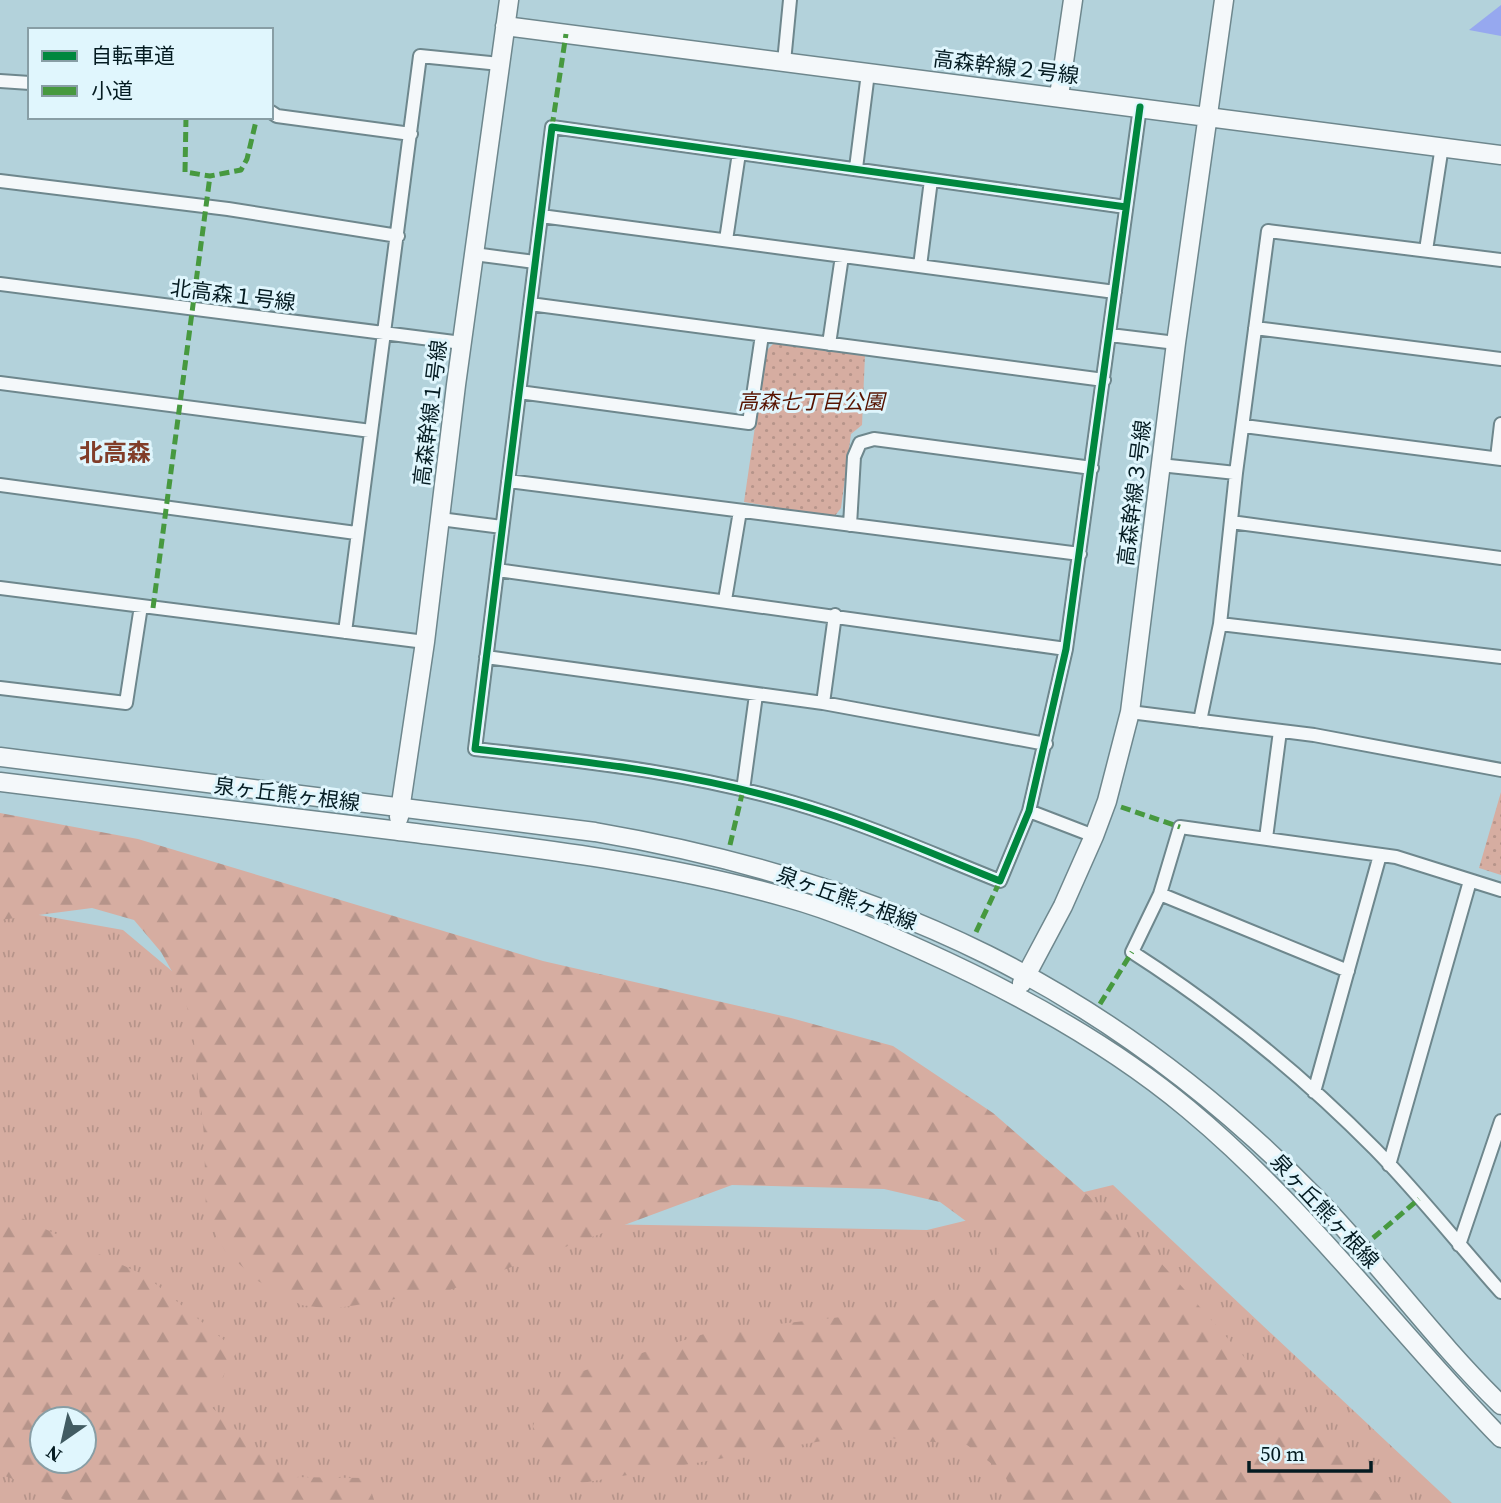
<svg xmlns="http://www.w3.org/2000/svg" width="1501" height="1503" viewBox="0 0 1501 1503" font-family="'Source Serif 4','Noto Sans JP',serif">
<style>
.grass{fill:url(#grass-tufts);fill-rule:evenodd}
.forest{fill:url(#forest-firs);fill-rule:evenodd}
.park{fill:url(#park-dots)}
.water{fill:#96a8ef}
.lines{fill:none;stroke-linecap:round;stroke-linejoin:round}
.street-casing{stroke:#6e878d;stroke-width:16}
.secondary-casing{stroke:#6e878d;stroke-width:21}
.street{stroke:#f4f8fa;stroke-width:12}
.secondary{stroke:#f4f8fa;stroke-width:18}
.quiet{stroke:#47993f;stroke-width:5;stroke-dasharray:10 5;stroke-linecap:butt}
.cycleway-casing{stroke:#e0f6fd;stroke-width:11}
.cycleway{stroke:#00873e;stroke-width:7}
.labels{text-anchor:middle;dominant-baseline:central;stroke-width:6;stroke-linejoin:round;paint-order:stroke}
.street-label{font-size:21px;fill:#041b21;stroke:#e0f6fd}
.park-label{font-size:21px;font-style:italic;fill:#571300;stroke:#e0f6fd}
.quarter-label{font-size:24px;font-weight:bold;fill:#813d29;stroke:#e0f6fd}
</style>
<defs>
<pattern id="grass-tufts" width="24" height="20" patternUnits="userSpaceOnUse" patternTransform="scale(1.75)"><rect width="24" height="20" fill="#d6ada1"/><path d="M3 7l-1-3M5 7V3M7 7l1-3M15 17l-1-3M17 17v-4M19 17l1-3" fill="none" stroke="#b6948a"/></pattern>
<pattern id="forest-firs" width="22" height="20" patternUnits="userSpaceOnUse" patternTransform="scale(1.75)"><rect width="22" height="20" fill="#d6ada1"/><path d="M5 1l3.5 6h-7zM16 11l3.5 6h-7z" fill="#b6948a"/></pattern>
<pattern id="park-dots" width="8" height="8" patternUnits="userSpaceOnUse" patternTransform="scale(1.75)"><rect width="8" height="8" fill="#d6ada1"/><path d="M2 2h.1M6 6h.1" fill="none" stroke="#b6948a" stroke-width="1.8" stroke-linecap="round"/></pattern>
</defs>
<rect width="100%" height="100%" fill="#b3d2db"/>
<path class="grass" d="M 0,908 L 123,930 L 278,1060 L 425,1221 L 927,1230 L 1113,1185 L 1452,1503 L 0,1503 ZM 42,1419 L 84,1419 L 84,1461 L 42,1461 Z"/>
<path class="forest" d="M 0,813 L 138,839 L 543,961 L 791,1018 L 893,1046 L 993,1113 L 1145,1245 L 1299,1419 L 1388,1503 L 1011,1503 L 1011,1491 L 1004,1473 L 967,1445 L 856,1435 L 582,1483 L 533,1445 L 533,1426 L 542,1400 L 563,1377 L 714,1331 L 905,1310 L 968,1288 L 982,1279 L 999,1253 L 997,1244 L 940,1202 L 884,1189 L 732,1185 L 447,1291 L 331,1309 L 301,1305 L 258,1281 L 225,1251 L 206,1215 L 204,1135 L 193,1032 L 183,991 L 161,952 L 134,920 L 92,908 L 0,920 Z
M 0,1208 L 146,1276 L 237,1351 L 208,1404 L 289,1477 L 367,1478 L 375,1503 L 73,1503 L 0,1474 ZM 84,1419 L 84,1461 L 42,1461 L 42,1419 Z"/>
<path class="park" d="M 775,342 L 865,355 L 862,425 L 851,434 L 841,508 L 834,517 L 744,502 L 766,351 Z
M 1501,792 L 1501,875 L 1479,868 Z"/>
<path class="water" d="M 1501,5 L 1501,36 L 1469,30 Z"/>
<g class="lines">
<g class="street-casing">
<path id="street" d="M 784,62 L 790,0
M 0,81 L 30,83
M 271,112 L 277,116 L 411,134
M 856,168 L 868,73
M 0,181 L 228,209 L 398,236
M 1126,207 L 552,127 L 475,749 C 594,762 712,775 826,813 C 885,832 942,858 1000,881 L 1029,811 L 1066,649 L 1140,107
M 541,216 L 1115,292
M 726,240 L 739,153
M 1426,250 L 1442,146
M 474,254 L 535,262
M 1501,260 L 1268,231 L 1236,473 L 1220,624 L 1501,657
M 920,266 L 931,180
M 0,284 L 462,343
M 530,304 L 1104,380
M 1255,328 L 1501,359
M 1110,335 L 1176,343
M 829,344 L 842,256
M 0,383 L 371,431
M 519,392 L 749,423 L 762,335
M 1244,426 L 1501,459
M 1497,458 L 1501,424
M 1160,465 L 1236,473
M 508,481 L 1080,554
M 0,485 L 356,533
M 440,519 L 502,527
M 1231,522 L 1501,558
M 850,525 L 854,457 L 860,443 L 874,439 L 1092,468
M 497,570 L 1066,649
M 0,588 L 425,642
M 725,600 L 740,511
M 345,632 L 420,56 L 500,64
M 486,657 L 823,703 L 1046,744
M 0,688 L 126,703 L 141,606
M 823,703 L 835,615
M 1130,712 L 1314,735 L 1501,770
M 1200,721 L 1220,624
M 743,790 L 756,695
M 1029,811 L 1094,836
M 1266,838 L 1280,731
M 1501,890 L 1396,857 L 1180,827 L 1160,894 L 1132,952 C 1219,1008 1302,1075 1375,1149 C 1419,1194 1459,1245 1501,1292
M 1160,894 L 1348,971
M 1314,1092 L 1380,855
M 1389,1165 L 1470,881
M 1459,1245 L 1501,1121"/>
</g>
<g class="secondary-casing">
<path id="secondary" d="M 505,26 L 1501,155
M 1059,96 L 1073,0
M 0,757 L 595,832 C 885,882 1110,987 1317,1199 C 1381,1265 1435,1341 1501,1405
M 0,782 C 131,798 261,814 391,830 C 524,847 659,861 788,898 C 835,911 880,931 924,951 C 1017,993 1109,1043 1188,1109 C 1305,1206 1395,1329 1501,1438
M 399,817 L 425,642 L 456,385 L 509,0
M 1022,983 L 1063,906 L 1094,836 L 1107,801 L 1130,712 L 1176,343 L 1224,0"/>
</g>
<use href="#street" class="street"/>
<use href="#secondary" class="secondary"/>
<path class="quiet" d="M 186,117 L 185,172 L 210,176 L 241,170 L 247,159 L 257,117
M 552,127 L 566,34
M 153,608 L 210,176
M 1121,807 L 1180,827
M 730,845 L 743,790
M 976,932 L 1000,881
M 1100,1004 L 1132,952
M 1373,1238 L 1419,1199"/>
<g class="cycleway-casing">
<path id="cycleway" d="M 1126,207 L 552,127 L 475,749 C 594,762 712,775 826,813 C 885,832 942,858 1000,881 L 1029,811 L 1066,649 L 1140,107"/>
</g>
<use href="#cycleway" class="cycleway"/>
</g>
<g class="labels">
<g class="street-label">
<text transform="translate(1006 67) rotate(7)">高森幹線２号線</text>
<text transform="translate(233 295) rotate(7)">北高森１号線</text>
<text transform="translate(430 413) rotate(-83)">高森幹線１号線</text>
<text transform="translate(1134 493) rotate(-83)">高森幹線３号線</text>
<text transform="translate(287 794) rotate(7)">泉ヶ丘熊ヶ根線</text>
<text transform="translate(847 898) rotate(20)">泉ヶ丘熊ヶ根線</text>
<text transform="translate(1325 1211) rotate(47)">泉ヶ丘熊ヶ根線</text>
</g>
<g class="park-label">
<text x="811" y="401">高森七丁目公園</text>
</g>
<g class="quarter-label">
<text x="115" y="452">北高森</text>
</g>
</g>
<rect x="28" y="28" width="245" height="91" fill="#e0f6fd" stroke="#889ea5" stroke-width="2"/>
<rect x="42" y="51" width="35" height="10" fill="#00873e" stroke="#889ea5" stroke-width="2"/>
<text x="91" y="63" font-size="21" fill="#041b21">自転車道</text>
<rect x="42" y="86" width="35" height="10" fill="#47993f" stroke="#889ea5" stroke-width="2"/>
<text x="91" y="98" font-size="21" fill="#041b21">小道</text>
<g transform="translate(63 1440) rotate(214)"><circle r="33" fill="#e0f6fd" stroke="#889ea5" stroke-width="2"/>
<path d="M0-5L12 26L0 18L-12 26Z" fill="#415b62"/>
<text y="-10" font-size="19" font-weight="bold" text-anchor="middle" fill="#041b21">N</text>
</g>
<path d="M1249 1461v10h122v-10" fill="none" stroke="#041b21" stroke-width="3.5"/>
<text x="1260" y="1461" font-size="21" fill="#041b21" stroke="#e0f6fd" stroke-width="5" paint-order="stroke">50 m</text>
</svg>
